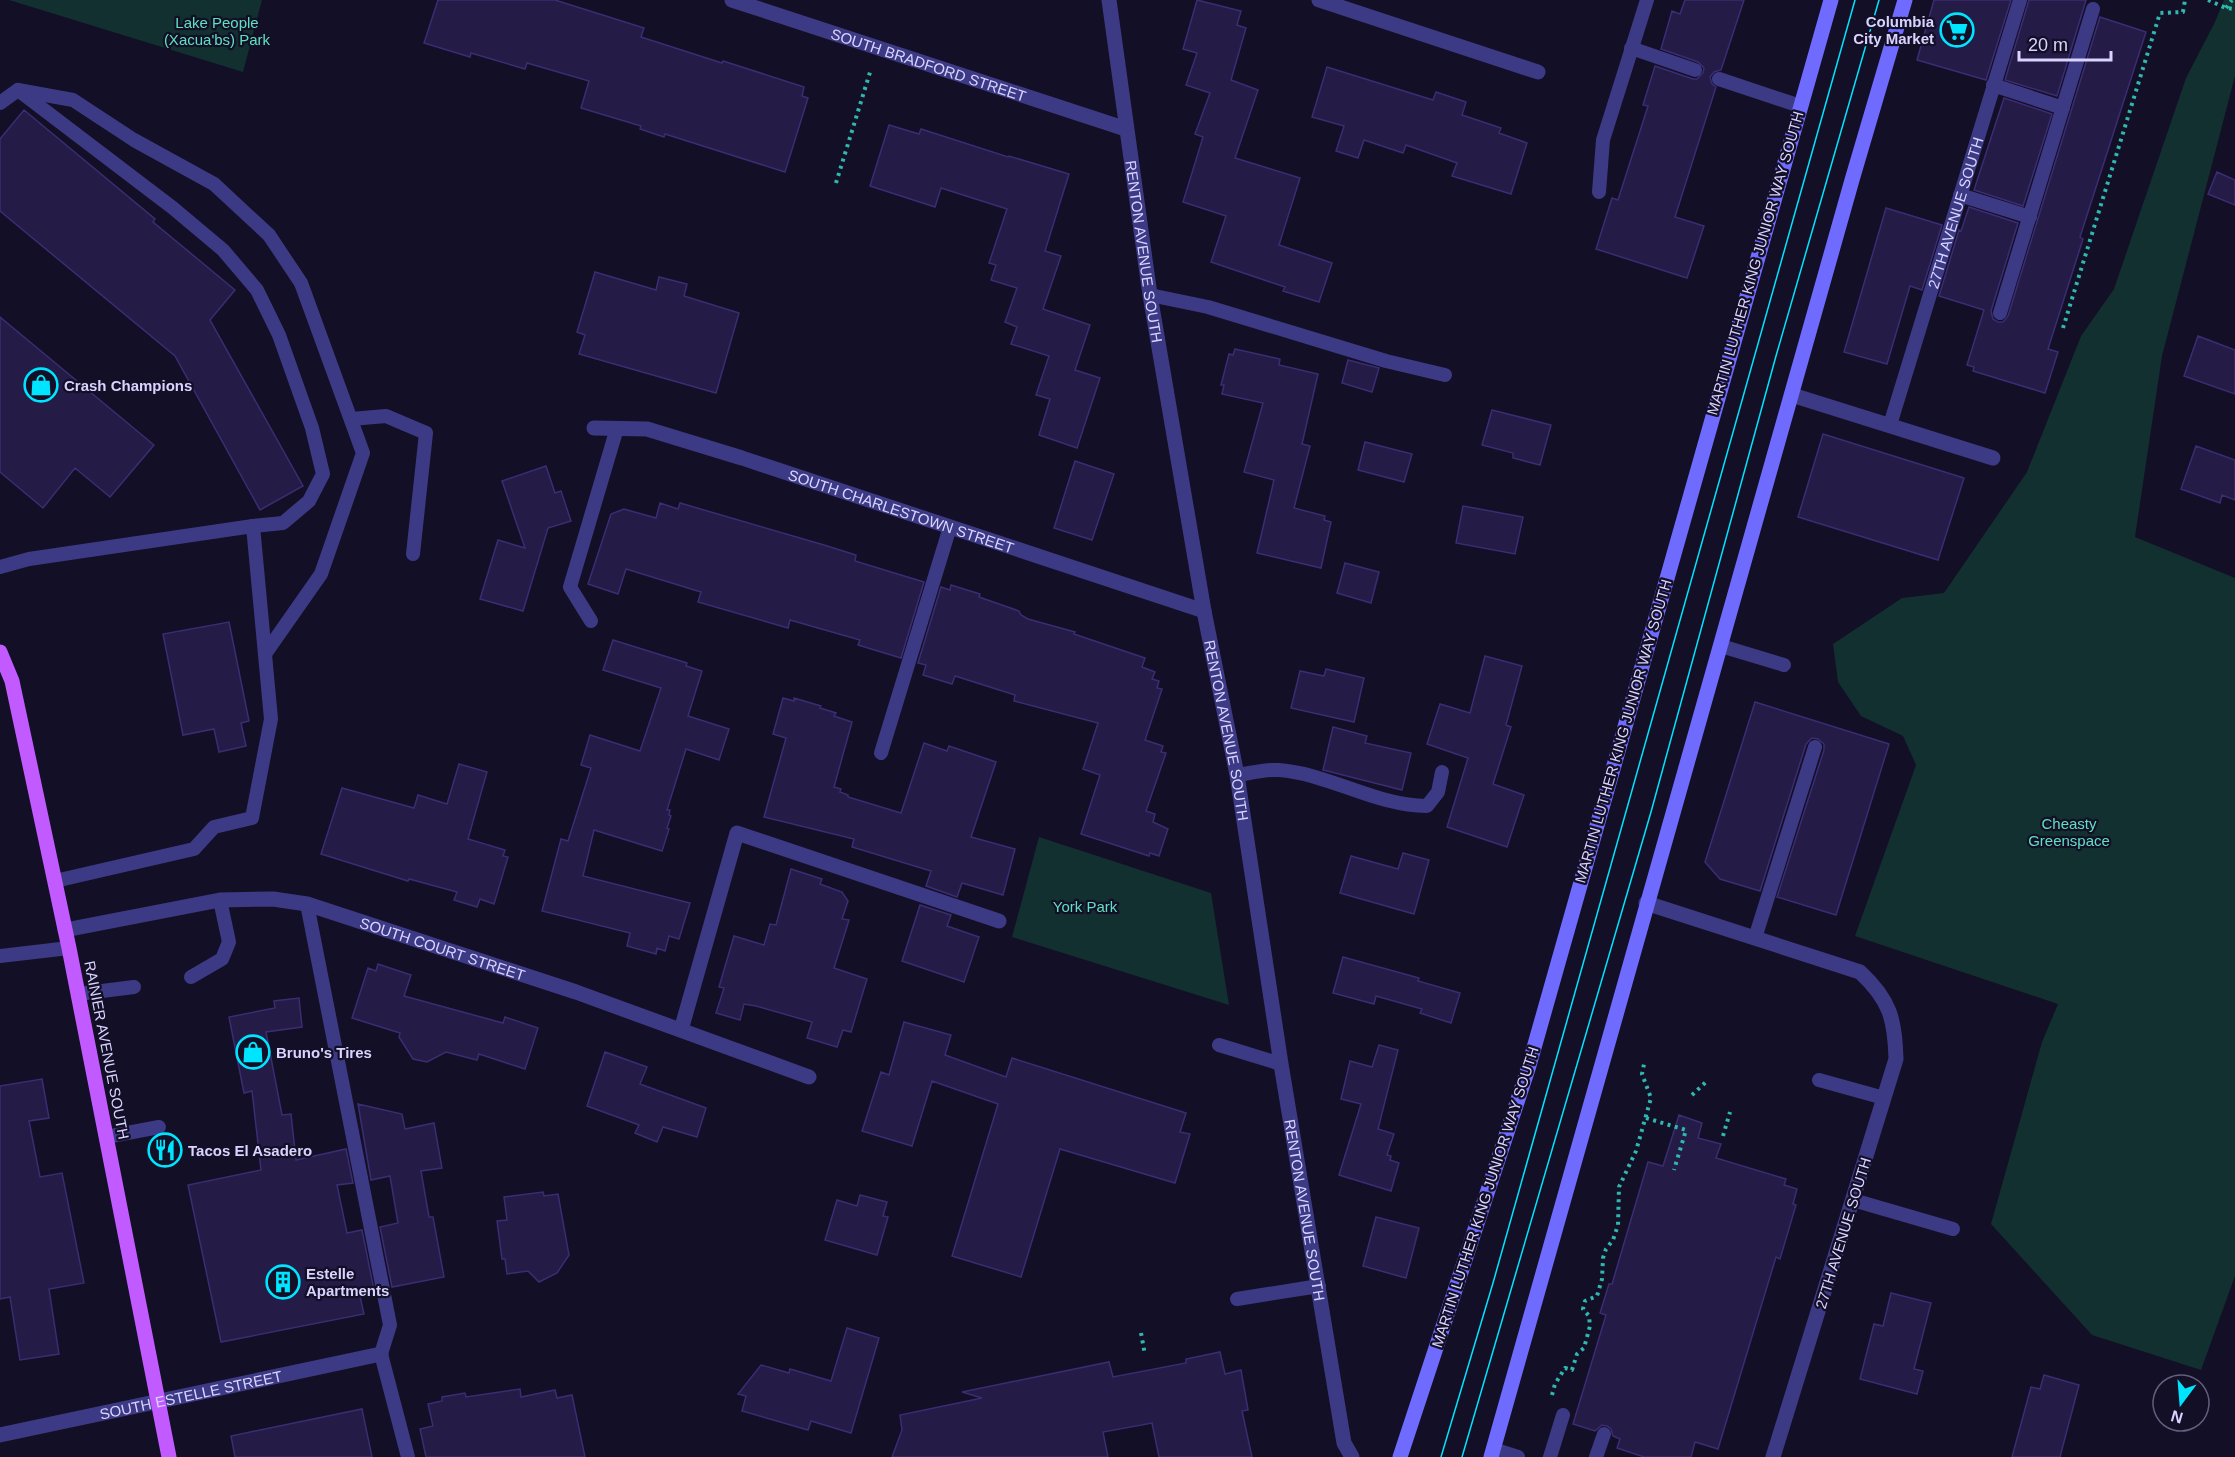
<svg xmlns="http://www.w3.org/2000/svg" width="2235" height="1457" viewBox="0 0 2235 1457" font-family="Arial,sans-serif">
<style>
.green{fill:#12302f}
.building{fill:#241b47;stroke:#3b2d73;stroke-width:1.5}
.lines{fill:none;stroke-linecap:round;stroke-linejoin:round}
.path{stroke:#2fb8b0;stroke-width:4;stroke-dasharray:3 4.5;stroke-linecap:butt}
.service{stroke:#3d3a85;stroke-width:14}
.minor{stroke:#3d3a85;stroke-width:15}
.secondary{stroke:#6f6bff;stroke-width:15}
.primary{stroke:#c25bff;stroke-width:15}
.tram{stroke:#00e5ff;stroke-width:1.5}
.labels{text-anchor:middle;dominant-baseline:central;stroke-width:4.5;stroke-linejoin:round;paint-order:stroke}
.poi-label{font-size:15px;font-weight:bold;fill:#d9d4ff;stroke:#130f26;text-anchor:start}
.park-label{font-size:15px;fill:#5fe0c0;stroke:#130f26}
.street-label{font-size:15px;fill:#d9d4ff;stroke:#130f26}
</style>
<rect width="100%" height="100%" fill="#130f26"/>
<path class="green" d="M 9,0 L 262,0 L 243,72 Z
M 2224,0 L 2235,0 L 2235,76 L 2162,356 L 2135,537 L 2235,578 L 2235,1276 L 2201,1370 L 2092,1335 L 1991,1224 L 2042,1042 L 2058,1004 L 1855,936 L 1916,765 L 1903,736 L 1861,716 L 1838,682 L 1833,644 L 1902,598 L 1944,593 L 2027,472 L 2081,336 L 2114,289 L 2186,78 L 2215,22 Z
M 1039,837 L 1211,893 L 1229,1005 L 1012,937 Z"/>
<path class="building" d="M 438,0 L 555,0 L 644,28 L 641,37 L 722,63 L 723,61 L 804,87 L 802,96 L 808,98 L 785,172 L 665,134 L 664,137 L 640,129 L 641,126 L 581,108 L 589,81 L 527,63 L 525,69 L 471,53 L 470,57 L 424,43 Z
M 1197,0 L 1241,11 L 1237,25 L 1246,28 L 1231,80 L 1258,90 L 1235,158 L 1300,178 L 1279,245 L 1332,263 L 1319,302 L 1283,291 L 1285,287 L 1211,262 L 1226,216 L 1183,202 L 1203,137 L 1195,134 L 1210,93 L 1186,85 L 1197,53 L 1183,49 Z
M 1685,0 L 1744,0 L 1721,70 L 1714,72 L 1710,77 L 1712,84 L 1716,87 L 1675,217 L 1704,226 L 1687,278 L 1596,249 L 1612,198 L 1618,200 L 1648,106 L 1643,105 L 1655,66 L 1693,79 L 1697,79 L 1703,73 L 1704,68 L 1698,62 L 1661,49 L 1672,11 L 1680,14 Z
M 1934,0 L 2011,0 L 1986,80 L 1917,60 Z
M 2029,0 L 2086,0 L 2057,96 L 2005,80 Z
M 2100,17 L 2146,32 L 2080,237 L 2083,239 L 2048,349 L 2058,352 L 2045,393 L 1973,371 L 1974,367 L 1967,365 L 1984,310 L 1939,296 L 1959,230 L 1961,231 L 1969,207 L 2018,223 L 1991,311 L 1993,319 L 1998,322 L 2003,322 L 2008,316 Z
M 1327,67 L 1433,100 L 1436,92 L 1466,102 L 1462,115 L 1501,128 L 1499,133 L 1527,143 L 1511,194 L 1452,176 L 1457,163 L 1406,145 L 1403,153 L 1364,140 L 1358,158 L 1336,151 L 1344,126 L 1312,117 Z
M 2004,98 L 2052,114 L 2023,206 L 1974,190 Z
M 24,110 L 155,219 L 153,222 L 235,290 L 210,320 L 303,486 L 260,510 L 175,356 L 0,211 L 0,139 Z
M 889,125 L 919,134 L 921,129 L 1008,157 L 1009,156 L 1069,174 L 1045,251 L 1061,256 L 1043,309 L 1090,325 L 1075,370 L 1100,378 L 1077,448 L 1039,435 L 1050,399 L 1036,395 L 1049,356 L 1011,344 L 1017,327 L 1005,322 L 1017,288 L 991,280 L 996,265 L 989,263 L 1007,209 L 941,188 L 935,207 L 870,186 Z
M 2217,172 L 2235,180 L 2235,205 L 2208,194 Z
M 1886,208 L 1942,225 L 1922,290 L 1910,286 L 1887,364 L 1844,352 Z
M 595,272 L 656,290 L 659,277 L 687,284 L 684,296 L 739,313 L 716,393 L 579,354 L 585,335 L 577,332 Z
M 0,317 L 154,445 L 110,497 L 75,468 L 43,508 L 0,472 Z
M 2198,336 L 2235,350 L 2235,394 L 2184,376 Z
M 1235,349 L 1280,359 L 1279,365 L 1318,374 L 1302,444 L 1310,446 L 1294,508 L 1325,516 L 1324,520 L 1331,522 L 1321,568 L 1257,553 L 1274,480 L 1244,472 L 1263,403 L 1222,394 L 1224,385 L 1221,385 L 1229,354 L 1233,355 Z
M 1348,360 L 1379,368 L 1372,392 L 1342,383 Z
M 1492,410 L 1551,425 L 1540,465 L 1513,458 L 1513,453 L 1482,445 Z
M 1823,434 L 1964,478 L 1938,560 L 1798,517 Z
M 1365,442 L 1412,454 L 1404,482 L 1358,470 Z
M 2196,446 L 2235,460 L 2235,500 L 2222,495 L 2220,503 L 2181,489 Z
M 1075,461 L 1114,474 L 1092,540 L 1054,528 Z
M 546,466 L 555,493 L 561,491 L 571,521 L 548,528 L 523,611 L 480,599 L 498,540 L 525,548 L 502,481 Z
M 660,503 L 678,509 L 680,503 L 824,545 L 856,555 L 855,561 L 924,582 L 901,658 L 858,645 L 860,640 L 790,620 L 788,628 L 698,602 L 701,592 L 626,569 L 618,594 L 588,584 L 611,514 L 624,509 L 656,518 Z
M 1463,506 L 1523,517 L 1515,554 L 1456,543 Z
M 1345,563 L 1379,572 L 1371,603 L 1337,593 Z
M 951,585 L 980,594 L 979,597 L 1019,611 L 1021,615 L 1028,619 L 1075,632 L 1074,634 L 1145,658 L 1142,667 L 1155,672 L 1152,679 L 1159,681 L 1157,688 L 1162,689 L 1145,740 L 1163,746 L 1161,752 L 1166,753 L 1146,811 L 1155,814 L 1153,822 L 1168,829 L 1159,856 L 1150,853 L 1149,856 L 1081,834 L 1100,775 L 1083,769 L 1098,723 L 1014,701 L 1015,695 L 955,676 L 952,684 L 923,675 L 926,665 L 918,663 L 941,587 L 950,590 Z
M 229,622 L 249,721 L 241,723 L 246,746 L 219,752 L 214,729 L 183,735 L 163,634 Z
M 613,640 L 687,663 L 686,666 L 702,671 L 688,716 L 729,729 L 719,760 L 686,749 L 667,810 L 670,810 L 669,815 L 671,816 L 667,828 L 669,829 L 662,851 L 594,830 L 583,876 L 690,903 L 679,939 L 669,936 L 665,951 L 657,948 L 656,954 L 627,946 L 630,933 L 542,911 L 561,839 L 568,841 L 591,768 L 581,765 L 590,735 L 640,751 L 661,688 L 603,670 Z
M 1485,656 L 1522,666 L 1506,725 L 1511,727 L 1493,784 L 1524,795 L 1507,847 L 1447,827 L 1468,758 L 1427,744 L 1440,704 L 1470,713 Z
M 1326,669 L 1364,678 L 1354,722 L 1291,708 L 1300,671 L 1324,676 Z
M 783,698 L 794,701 L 794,698 L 821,706 L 820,708 L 836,713 L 834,716 L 852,722 L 834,787 L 841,789 L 840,792 L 848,795 L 848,797 L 901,813 L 924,743 L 947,751 L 949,746 L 996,762 L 971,837 L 1015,849 L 1003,895 L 962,883 L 957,897 L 926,886 L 931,871 L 852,847 L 854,839 L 764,817 L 786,738 L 773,734 Z
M 1755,702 L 1889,744 L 1836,915 L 1777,897 L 1824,750 L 1824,744 L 1818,739 L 1812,738 L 1806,744 L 1760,891 L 1720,879 L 1705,862 Z
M 1333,727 L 1367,736 L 1365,743 L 1411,753 L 1402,790 L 1323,770 Z
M 459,764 L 487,772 L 468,839 L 505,850 L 503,856 L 508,857 L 494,904 L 480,899 L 477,907 L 454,900 L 457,892 L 409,879 L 408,881 L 321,854 L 342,788 L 414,808 L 418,795 L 447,804 Z
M 1403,853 L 1429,860 L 1414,914 L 1340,893 L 1351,856 L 1398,869 Z
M 791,869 L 822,879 L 820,884 L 842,892 L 848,901 L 842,919 L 849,920 L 834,968 L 867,979 L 851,1032 L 843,1030 L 837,1047 L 807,1038 L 812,1022 L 756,1006 L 744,1004 L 740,1020 L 716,1013 L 724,988 L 719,987 L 734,936 L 764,945 L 770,924 L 776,925 Z
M 920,905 L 951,915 L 947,926 L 979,937 L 964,982 L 902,961 Z
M 1343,957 L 1419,978 L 1418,981 L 1460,993 L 1451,1023 L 1420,1013 L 1422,1009 L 1376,996 L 1374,1004 L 1333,993 Z
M 378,964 L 411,975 L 404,996 L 503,1023 L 505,1017 L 538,1028 L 525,1069 L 479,1054 L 477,1060 L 446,1052 L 427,1062 L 413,1059 L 399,1037 L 400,1033 L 352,1018 L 368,968 L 376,971 Z
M 299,998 L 302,1027 L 266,1032 L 282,1115 L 291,1114 L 296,1160 L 346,1149 L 353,1183 L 337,1185 L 347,1233 L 362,1230 L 374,1290 L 359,1292 L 364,1314 L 221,1342 L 188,1185 L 261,1170 L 252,1091 L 244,1093 L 229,1017 L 275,1008 L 274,1001 Z
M 904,1022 L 951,1035 L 945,1055 L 1006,1077 L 1012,1058 L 1186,1113 L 1180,1132 L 1190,1134 L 1175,1183 L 1060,1149 L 1021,1277 L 952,1256 L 998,1104 L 932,1081 L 912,1146 L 862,1131 L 881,1072 L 889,1075 Z
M 1379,1045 L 1398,1050 L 1378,1129 L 1394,1134 L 1387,1155 L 1391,1156 L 1390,1160 L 1399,1163 L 1391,1191 L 1339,1175 L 1361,1104 L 1341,1099 L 1350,1061 L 1372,1067 Z
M 605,1052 L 647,1067 L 640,1084 L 706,1108 L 697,1137 L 663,1127 L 657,1142 L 635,1133 L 639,1125 L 587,1106 Z
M 42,1079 L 49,1118 L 29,1121 L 40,1177 L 62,1173 L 84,1283 L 49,1289 L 59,1354 L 20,1360 L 10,1297 L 0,1299 L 0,1086 Z
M 358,1104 L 402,1114 L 405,1129 L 434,1123 L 442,1168 L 421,1171 L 429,1217 L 433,1217 L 444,1277 L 392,1287 L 380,1227 L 398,1223 L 390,1176 L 371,1180 Z
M 1679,1115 L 1702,1123 L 1698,1138 L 1721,1144 L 1716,1158 L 1786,1179 L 1784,1185 L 1797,1189 L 1793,1204 L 1796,1205 L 1780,1259 L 1776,1257 L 1718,1449 L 1695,1442 L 1691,1457 L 1644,1457 L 1617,1448 L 1620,1439 L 1613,1436 L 1611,1429 L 1607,1426 L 1602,1425 L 1595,1431 L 1573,1424 L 1606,1315 L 1600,1313 L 1609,1284 L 1612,1284 L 1648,1162 L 1663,1166 Z
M 543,1192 L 544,1196 L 558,1194 L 569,1255 L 557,1273 L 539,1282 L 528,1271 L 507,1274 L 505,1259 L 502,1259 L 497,1221 L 507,1220 L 504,1197 Z
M 860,1195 L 887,1202 L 883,1216 L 888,1217 L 877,1255 L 825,1240 L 837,1200 L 857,1206 Z
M 1376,1217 L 1419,1228 L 1406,1278 L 1363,1266 Z
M 1891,1293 L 1931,1303 L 1914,1369 L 1923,1371 L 1917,1394 L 1860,1379 L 1874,1324 L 1883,1326 Z
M 847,1328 L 879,1338 L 851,1433 L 811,1421 L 808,1430 L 742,1411 L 746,1396 L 738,1394 L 761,1365 L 789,1373 L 790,1369 L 831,1381 Z
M 1220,1352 L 1225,1374 L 1241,1370 L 1248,1410 L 1242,1411 L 1252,1457 L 1159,1457 L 1152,1423 L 1103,1432 L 1108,1457 L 892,1457 L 902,1430 L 900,1415 L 982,1398 L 962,1392 L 1109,1362 L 1113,1377 L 1186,1363 L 1186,1359 Z
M 2044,1375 L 2079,1385 L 2060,1457 L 2012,1457 L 2031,1387 L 2040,1389 Z
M 520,1389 L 521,1397 L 555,1390 L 557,1398 L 572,1395 L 585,1457 L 426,1457 L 420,1429 L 433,1426 L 428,1404 L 442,1401 L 442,1397 L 465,1393 L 466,1397 Z
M 362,1409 L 372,1457 L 235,1457 L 231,1436 Z"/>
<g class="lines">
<path class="path" d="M 2208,0 L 2226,8 L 2235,9
M 2226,8 L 2232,0
M 836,183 L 871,69
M 2063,328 L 2160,13 L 2183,12 L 2185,0
M 1692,1095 L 1706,1082
M 1646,1118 L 1686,1130 L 1674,1170
M 1723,1136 L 1730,1112
M 1141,1333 L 1145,1355
M 1552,1395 L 1555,1384 L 1565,1368 L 1572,1370 L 1577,1354 L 1584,1348 L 1590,1326 L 1589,1316 L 1583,1309 L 1585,1301 L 1597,1296 L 1602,1279 L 1603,1258 L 1606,1249 L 1613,1240 L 1618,1225 L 1619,1187 L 1636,1151 L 1651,1098 L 1642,1074 L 1644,1064"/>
<g class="service">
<path d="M 1631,48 L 1695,70"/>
<path d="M 1719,79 L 1800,106"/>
<path d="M 1993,85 L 2063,108"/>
<path d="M 18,90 L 73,100 L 134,140 L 214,184 L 269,235 L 301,283 L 363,453 L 321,574 L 265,654"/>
<path d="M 0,103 L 18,90 L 173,208 L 223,250 L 257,290 L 279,335 L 312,428 L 323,474 L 309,501 L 283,523 L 253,526"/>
<path d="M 1599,192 L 1603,140 L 1647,0"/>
<path d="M 1960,195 L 2030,217"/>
<path d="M 1150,295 L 1208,307 L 1386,361 L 1445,375"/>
<path d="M 2000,313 L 2093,9"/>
<path d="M 351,419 L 386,416 L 426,433 L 413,554"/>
<path id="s1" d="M 1890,425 L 2020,0"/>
<path d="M 0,567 L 29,559 L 253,526 L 271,719 L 252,818 L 214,827 L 194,849 L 55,881"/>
<path d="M 591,621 L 570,587 L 617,428"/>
<path d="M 1721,646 L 1784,665"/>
<path d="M 881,753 L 950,527"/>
<path d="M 1237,775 C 1251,773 1266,769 1279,770 C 1330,774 1376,806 1427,806 L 1438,792 L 1442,772"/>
<path d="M 307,904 L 390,1325 L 381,1354 L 408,1457"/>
<path d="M 1755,938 L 1815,747"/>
<path d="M 0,956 L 69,948"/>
<path d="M 191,977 L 222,959 L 229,942 L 220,900"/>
<path d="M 78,994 L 134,987"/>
<path d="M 1219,1045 L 1281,1064"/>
<path d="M 1819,1080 L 1884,1098"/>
<path d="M 106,1137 L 159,1127"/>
<path d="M 1853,1200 L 1953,1229"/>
<path d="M 1237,1299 L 1319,1286"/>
<path d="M 1493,1449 L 1518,1457"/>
<path d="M 1550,1457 L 1563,1415"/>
<path d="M 1596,1457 L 1604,1434"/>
</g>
<g class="minor">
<path id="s2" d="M 732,0 L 1126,129"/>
<path id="s3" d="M 1109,0 L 1150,295 L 1204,611 L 1237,775 L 1281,1064 L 1344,1443 L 1352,1457"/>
<path d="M 1319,0 L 1538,72"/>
<path d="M 1792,395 L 1993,458"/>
<path id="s4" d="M 594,428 L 647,429 L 742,458 L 1204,611"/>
<path d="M 1646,903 L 1860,972 C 1890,1000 1895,1019 1896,1059 L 1773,1457"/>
<path id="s5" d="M 65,930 L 220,900 L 273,899 L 307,904 L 576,992 L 809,1077"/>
<path d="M 681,1030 L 737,833 L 999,921"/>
<path id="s6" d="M 0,1435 L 381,1354"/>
</g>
<path class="secondary" d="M 1400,1457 L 1528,1069 L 1831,0
M 1491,1457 L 1852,180 L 1905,0"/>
<path class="primary" d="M 0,652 L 12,681 L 69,948 L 169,1457"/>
<path class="tram" d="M 1441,1457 L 1493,1283 L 1855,0
M 1462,1457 L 1651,812 L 1776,356 L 1879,0"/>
</g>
<defs>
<g id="supermarket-ring" transform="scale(1.725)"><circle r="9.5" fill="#130f26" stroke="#00e5ff" stroke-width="1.5"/><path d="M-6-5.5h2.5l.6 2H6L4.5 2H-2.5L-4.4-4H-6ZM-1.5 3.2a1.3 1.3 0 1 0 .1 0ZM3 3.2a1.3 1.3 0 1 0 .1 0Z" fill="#00e5ff"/></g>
<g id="shop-ring" transform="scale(1.725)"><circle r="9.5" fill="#130f26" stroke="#00e5ff" stroke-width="1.5"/><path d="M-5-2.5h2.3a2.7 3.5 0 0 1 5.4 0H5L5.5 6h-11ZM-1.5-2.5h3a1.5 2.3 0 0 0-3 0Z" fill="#00e5ff"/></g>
<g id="restaurant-ring" transform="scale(1.725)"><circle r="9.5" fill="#130f26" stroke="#00e5ff" stroke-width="1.5"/><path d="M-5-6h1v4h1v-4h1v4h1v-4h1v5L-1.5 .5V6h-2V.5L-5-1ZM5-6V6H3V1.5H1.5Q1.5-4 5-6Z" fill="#00e5ff"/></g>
<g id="building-ring" transform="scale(1.725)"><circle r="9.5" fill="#130f26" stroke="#00e5ff" stroke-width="1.5"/><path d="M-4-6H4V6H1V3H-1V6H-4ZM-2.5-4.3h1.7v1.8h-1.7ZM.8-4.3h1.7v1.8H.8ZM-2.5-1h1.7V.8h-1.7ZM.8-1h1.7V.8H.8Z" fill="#00e5ff"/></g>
</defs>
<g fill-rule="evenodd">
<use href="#supermarket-ring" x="1957" y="30"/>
<use href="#shop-ring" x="41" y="385"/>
<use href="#shop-ring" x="253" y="1052"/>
<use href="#restaurant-ring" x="165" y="1150"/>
<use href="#building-ring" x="283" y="1282"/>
</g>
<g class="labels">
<g class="poi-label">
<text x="1934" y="21" text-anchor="end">Columbia<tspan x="1934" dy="17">City Market</tspan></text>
<text x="64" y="385">Crash Champions</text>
<text x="276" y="1052">Bruno's Tires</text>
<text x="188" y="1150">Tacos El Asadero</text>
<text x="306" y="1273">Estelle<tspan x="306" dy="17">Apartments</tspan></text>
</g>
<g class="park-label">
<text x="217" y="22">Lake People<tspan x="217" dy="17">(Xacua'bs) Park</tspan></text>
<text x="2069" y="823">Cheasty<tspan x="2069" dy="17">Greenspace</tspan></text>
<text x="1085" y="906">York Park</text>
</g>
<g class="street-label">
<text stroke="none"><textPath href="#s2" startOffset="207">SOUTH BRADFORD STREET</textPath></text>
<text stroke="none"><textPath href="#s1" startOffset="222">27TH AVENUE SOUTH</textPath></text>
<text stroke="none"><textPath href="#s3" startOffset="254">RENTON AVENUE SOUTH</textPath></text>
<text transform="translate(1755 263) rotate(-74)">MARTIN LUTHER KING JUNIOR WAY SOUTH</text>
<text stroke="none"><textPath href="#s4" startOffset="320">SOUTH CHARLESTOWN STREET</textPath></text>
<text stroke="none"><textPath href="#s3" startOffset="740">RENTON AVENUE SOUTH</textPath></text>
<text transform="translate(1623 731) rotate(-74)">MARTIN LUTHER KING JUNIOR WAY SOUTH</text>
<text stroke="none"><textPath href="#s5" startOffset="388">SOUTH COURT STREET</textPath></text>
<text transform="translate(107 1050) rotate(79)">RAINIER AVENUE SOUTH</text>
<text transform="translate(1485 1197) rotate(-72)">MARTIN LUTHER KING JUNIOR WAY SOUTH</text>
<text stroke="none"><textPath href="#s3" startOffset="1226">RENTON AVENUE SOUTH</textPath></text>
<text transform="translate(1843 1233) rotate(-73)">27TH AVENUE SOUTH</text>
<text stroke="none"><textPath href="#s6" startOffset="195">SOUTH ESTELLE STREET</textPath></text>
</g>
</g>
<g transform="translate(2181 1403) rotate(196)"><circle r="28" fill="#130f26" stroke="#625e7d" stroke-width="1.5"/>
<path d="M0-4.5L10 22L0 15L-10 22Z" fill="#00e5ff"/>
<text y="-9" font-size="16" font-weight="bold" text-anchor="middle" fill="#d9d4ff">N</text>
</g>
<path d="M2019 51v9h92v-9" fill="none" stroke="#d9d4ff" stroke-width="3"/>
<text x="2028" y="51" font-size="18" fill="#d9d4ff" stroke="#130f26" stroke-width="4.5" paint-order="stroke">20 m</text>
</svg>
